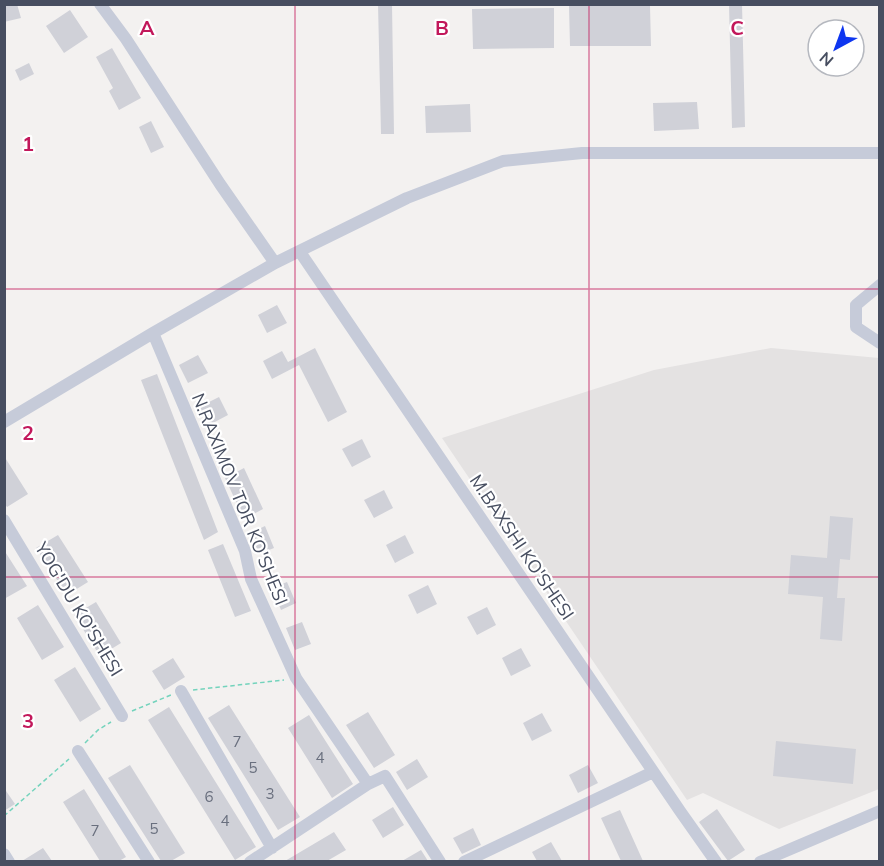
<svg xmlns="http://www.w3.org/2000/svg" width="884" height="866" viewBox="0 0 884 866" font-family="Mulish,sans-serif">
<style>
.education{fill:#e4e2e2}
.building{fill:#d0d1d8}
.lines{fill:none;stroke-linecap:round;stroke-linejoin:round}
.path{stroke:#73d3bc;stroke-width:1.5;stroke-dasharray:4.5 3;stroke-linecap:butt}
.minor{stroke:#c6cbd9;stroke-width:12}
.grid{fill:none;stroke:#c2185b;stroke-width:1.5;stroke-opacity:0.55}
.labels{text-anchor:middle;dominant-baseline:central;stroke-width:4.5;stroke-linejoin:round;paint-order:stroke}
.number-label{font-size:15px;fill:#696f7e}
.street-label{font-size:18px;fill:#474e60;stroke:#fff}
.grid-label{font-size:20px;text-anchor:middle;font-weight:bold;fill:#c2185b;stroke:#fff;stroke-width:4.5;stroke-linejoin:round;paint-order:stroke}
</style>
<rect width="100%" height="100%" fill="#f3f1f0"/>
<path class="education" d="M 771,348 L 879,358 L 879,789 L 779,829 L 703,793 L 687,800 L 442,438 L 654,370 Z"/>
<path class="building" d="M 4,4 L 17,4 L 21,18 L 4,22 Z
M 378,4 L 392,4 L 394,134 L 381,134 Z
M 729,4 L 742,4 L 745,127 L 732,128 Z
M 569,6 L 650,6 L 651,46 L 570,46 Z
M 554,8 L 554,48 L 473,49 L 472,9 Z
M 70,10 L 88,37 L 64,53 L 46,26 Z
M 112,48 L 141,98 L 119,110 L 109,91 L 113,88 L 96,57 Z
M 29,63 L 34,74 L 20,81 L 15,70 Z
M 697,102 L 699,129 L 654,131 L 653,103 Z
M 470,104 L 471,132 L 426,133 L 425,106 Z
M 151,121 L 164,147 L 151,153 L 139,127 Z
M 277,305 L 287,323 L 267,333 L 258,315 Z
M 315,348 L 347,412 L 328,422 L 299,365 L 272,379 L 263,361 L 282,351 L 288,362 Z
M 198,355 L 208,373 L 188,383 L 179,365 Z
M 157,374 L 218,532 L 204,540 L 141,380 Z
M 219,397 L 228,415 L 209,425 L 199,407 Z
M 362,439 L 371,457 L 352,467 L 342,449 Z
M 4,456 L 28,494 L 7,507 L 4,503 Z
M 244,468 L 263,509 L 244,519 L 225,478 Z
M 384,490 L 393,508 L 374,518 L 364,500 Z
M 830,516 L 853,518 L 850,560 L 840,559 L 837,598 L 845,598 L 842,641 L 820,639 L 823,597 L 788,594 L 791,555 L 827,558 Z
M 265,526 L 274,548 L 259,554 L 250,533 Z
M 58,535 L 88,582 L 67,595 L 36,548 Z
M 405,535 L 414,553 L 395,563 L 386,545 Z
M 223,544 L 251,611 L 235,617 L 208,550 Z
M 4,550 L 27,586 L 4,599 Z
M 287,582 L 296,603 L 281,610 L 272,588 Z
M 428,585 L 437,604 L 417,614 L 408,595 Z
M 96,602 L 121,643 L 100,656 L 74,615 Z
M 38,605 L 64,647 L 42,660 L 17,618 Z
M 487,607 L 496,625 L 477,635 L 467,617 Z
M 302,622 L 311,644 L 295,650 L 286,628 Z
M 521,648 L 531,666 L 511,676 L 502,658 Z
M 173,658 L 185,677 L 164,690 L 152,671 Z
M 75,667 L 101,709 L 80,722 L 54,680 Z
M 229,705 L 300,817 L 278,830 L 208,718 Z
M 169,707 L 256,847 L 235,860 L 148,720 Z
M 368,712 L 395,755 L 374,768 L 346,725 Z
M 542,713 L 552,731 L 532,741 L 523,723 Z
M 309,715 L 353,784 L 332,798 L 288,728 Z
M 776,741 L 856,749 L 853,784 L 773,776 Z
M 417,759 L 428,777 L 407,790 L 396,772 Z
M 130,765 L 185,853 L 171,861 L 161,861 L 108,778 Z
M 588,765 L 598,783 L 578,793 L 569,775 Z
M 4,788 L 15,804 L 4,811 Z
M 84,789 L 126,857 L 119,861 L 100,861 L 63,802 Z
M 393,807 L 404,825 L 383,838 L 372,820 Z
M 717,809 L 745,850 L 728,861 L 699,822 Z
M 620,810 L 643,861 L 621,861 L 601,818 Z
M 473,828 L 481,845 L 462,854 L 453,838 Z
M 334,832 L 346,850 L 327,861 L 285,861 Z
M 551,842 L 562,861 L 537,861 L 532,852 Z
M 43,848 L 52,861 L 22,861 Z
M 421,850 L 428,861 L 402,861 Z"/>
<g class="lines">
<path class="path" d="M 193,690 L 284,680
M 132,711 L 171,695
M 85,743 L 98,730 L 111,722
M 4,816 L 69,759"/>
<path class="minor" d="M 100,4 L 126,39 L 220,184 L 275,263
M 300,252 L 680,811 L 716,862
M 880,285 L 856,305 L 856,327 L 880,343
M 153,333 L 245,551 L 251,579 L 296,678 L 368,784
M 4,422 L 153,333 L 275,263 L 407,198 L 503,161 L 582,153 L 880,153
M 4,520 L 122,716
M 181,691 L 272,848
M 78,751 L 149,862
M 4,854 L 9,862
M 250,862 L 368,784 L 385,776 L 440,862
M 464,862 L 653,772
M 760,862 L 880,811"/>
</g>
<path class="grid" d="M 295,4 L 295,862M 589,4 L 589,862M 4,289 L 880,289M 4,577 L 880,577"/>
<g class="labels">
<g class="number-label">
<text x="237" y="741">7</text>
<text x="320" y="757">4</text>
<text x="253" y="767">5</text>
<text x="270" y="793">3</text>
<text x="209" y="796">6</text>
<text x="225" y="820">4</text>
<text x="154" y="828">5</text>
<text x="95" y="830">7</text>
</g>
<g class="street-label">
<text transform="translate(240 499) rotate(68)">N.RAXIMOV TOR KO'SHESI</text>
<text transform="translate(522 547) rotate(56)">M.BAXSHI KO'SHESI</text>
<text transform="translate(79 609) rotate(59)">YOG'DU KO'SHESI</text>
</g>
</g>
<g class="grid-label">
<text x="147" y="35">A</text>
<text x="442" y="35">B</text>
<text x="737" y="35">C</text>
<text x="28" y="151">1</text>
<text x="28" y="440">2</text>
<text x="28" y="728">3</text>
</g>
<rect width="884" height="866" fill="none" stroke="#474e60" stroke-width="12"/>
<g transform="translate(836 48) rotate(221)"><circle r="28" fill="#ffffff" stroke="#b5b8bf" stroke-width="1.5"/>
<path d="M0-4.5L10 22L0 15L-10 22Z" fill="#0e36f0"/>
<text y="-9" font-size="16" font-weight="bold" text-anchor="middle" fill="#474e60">N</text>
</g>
</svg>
